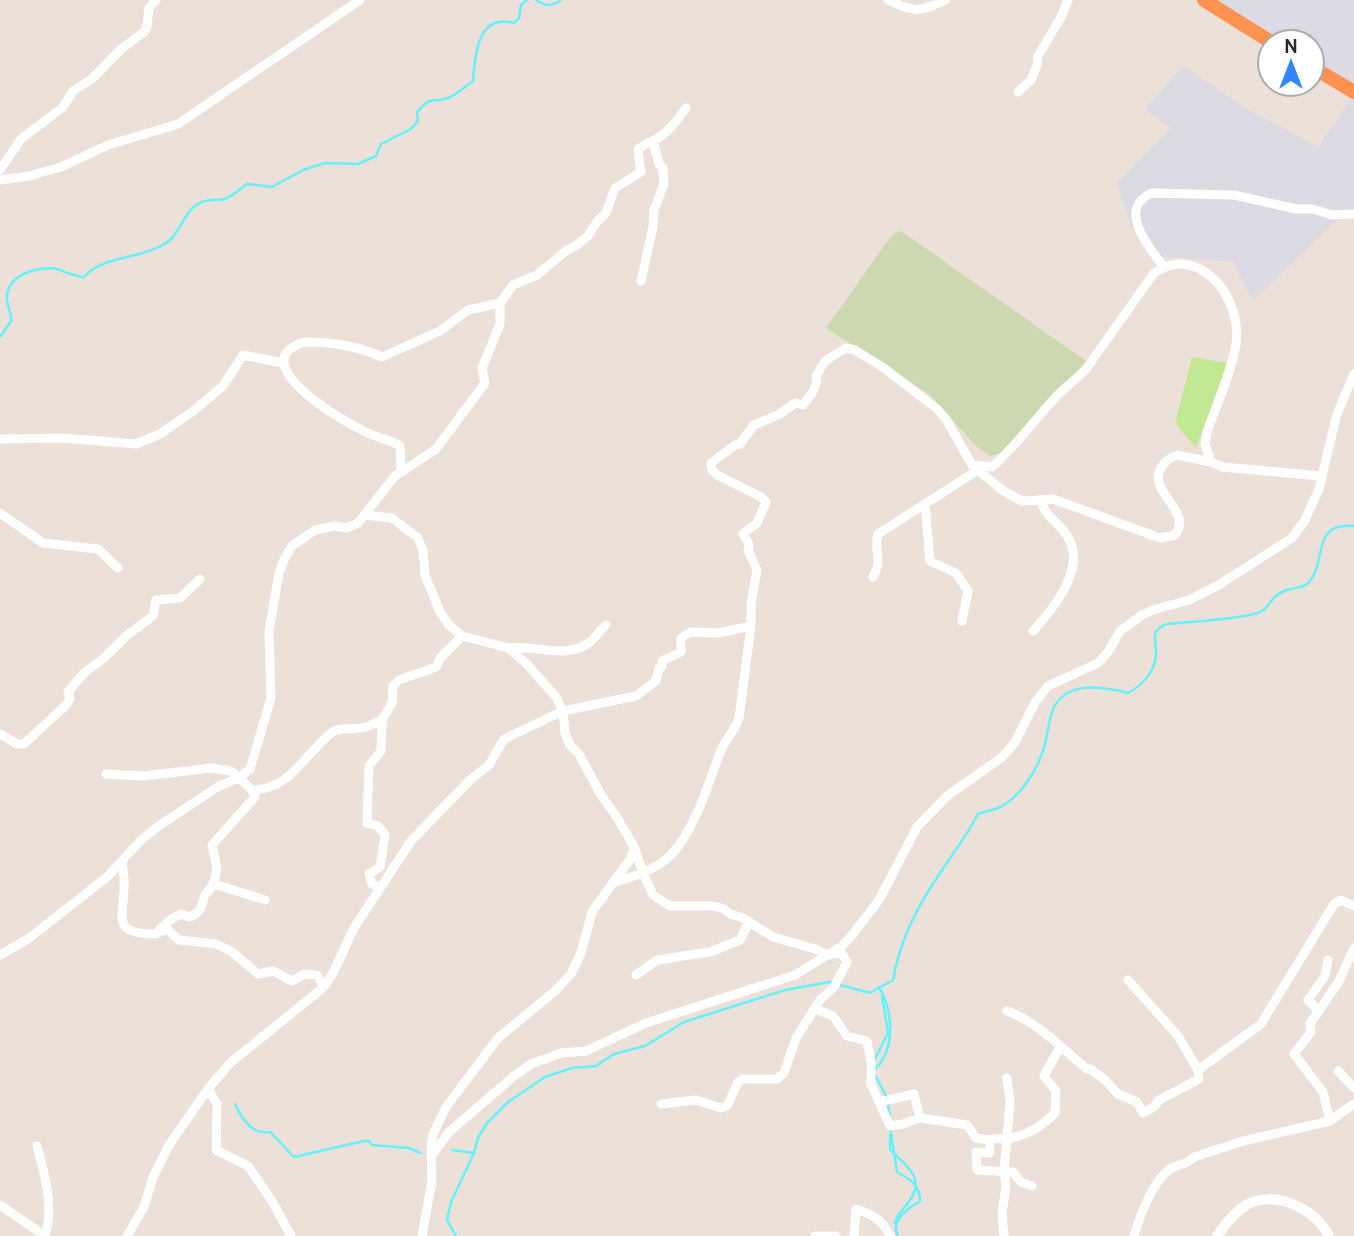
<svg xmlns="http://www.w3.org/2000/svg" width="1354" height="1236" viewBox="0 0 1354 1236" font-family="Cabin,sans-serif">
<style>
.industrial{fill:#dcdbe4}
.green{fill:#c2e991}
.cemetery{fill:#ccd8af}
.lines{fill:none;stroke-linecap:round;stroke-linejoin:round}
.stream{stroke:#62f2f9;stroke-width:2.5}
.minor{stroke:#fff;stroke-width:9}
.tertiary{stroke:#fff;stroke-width:10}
.trunk{stroke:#fe9250;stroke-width:14}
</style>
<rect width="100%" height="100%" fill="#ede0d9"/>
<path class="industrial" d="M 1197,0 L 1354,0 L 1354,216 L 1337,220 L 1253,301 L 1233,262 L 1173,257 L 1156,258 L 1130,224 L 1117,183 L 1171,128 L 1145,110 L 1183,65 L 1242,106 L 1318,147 L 1352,97 L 1312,73 L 1312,42 L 1270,42 L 1239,28 Z"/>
<path class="green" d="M 1192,357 L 1227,363 L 1196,448 L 1175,423 Z"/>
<path class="cemetery" d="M 901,231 L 1086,361 L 1006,452 L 990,456 L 975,445 L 929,394 L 826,328 L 886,243 L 895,233 Z"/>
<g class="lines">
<path class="stream" d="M 536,0 C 545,6 552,7 561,0
M 0,337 L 11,321 C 12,313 7,307 7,299 C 6,276 33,268 52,268 C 62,269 70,276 84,277 C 102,256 139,259 163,245 C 181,236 182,210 202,202 C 209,199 217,201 224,199 C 232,197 240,189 247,184 L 272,187 L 303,170 L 325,163 L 358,164 L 376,156 L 381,144 L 411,129 L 418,121 L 417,112 C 435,92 432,105 448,98 C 456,95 465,86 473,81 C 475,56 477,13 514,23 L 519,18 L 521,5 L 527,0
M 873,1063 L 888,1033 L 882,996
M 875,1069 C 896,1049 893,1010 879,987
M 875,1075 L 886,1096
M 888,1103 L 890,1117
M 235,1104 C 242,1119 252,1135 270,1132 L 294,1157 L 364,1141 L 369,1141 L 372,1145 L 409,1148 L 420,1153
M 890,1127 L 897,1172 C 910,1179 920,1185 920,1201 C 908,1209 890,1219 898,1236
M 890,1135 L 890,1150 C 905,1164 926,1178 910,1200 C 904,1209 897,1213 895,1223
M 452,1150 L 474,1153
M 456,1236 L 447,1220 L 451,1202 L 474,1153 L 478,1138 L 487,1123 L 508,1102 L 545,1077 L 572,1068 L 596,1066 L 614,1054 L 645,1046 L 684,1022 L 785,990 L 829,982 L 870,993 L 893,980 C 899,944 916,909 936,879 C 950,857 966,837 978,814 C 986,811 997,810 1004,805 C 1024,792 1039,767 1045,744 C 1048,733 1049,717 1054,707 C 1069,680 1104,687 1128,693 C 1143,685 1156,671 1156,652 C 1156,637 1150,632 1166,624 C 1184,622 1249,619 1262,611 C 1271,605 1270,597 1286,590 C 1294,587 1304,589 1310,581 C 1327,560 1311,522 1354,526"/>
<path class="minor" d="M 888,0 C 915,13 919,12 946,0
M 1018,92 L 1031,80 L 1037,65 L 1038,56 L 1061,17 L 1068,0
M 0,170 L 21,139 L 62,108 L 74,90 L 92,79 L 121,49 L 144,32 L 147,27 L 149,8 L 156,0
M 0,180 L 29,176 L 61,167 L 108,145 L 178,124 L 360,0
M 1164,267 C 1149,248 1116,208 1152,193 L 1234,195 L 1296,209 L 1312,209 L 1332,215 L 1354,214
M 641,281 L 653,227 L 654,210 L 664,184 L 663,168 L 659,164 L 653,141
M 0,439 L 63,438 L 136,444 L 160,434 L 192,412 L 223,386 L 243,355 L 283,363
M 973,465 L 992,467 C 1015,447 1033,422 1053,400 C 1063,388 1076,380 1086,369 L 1154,273 C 1170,263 1183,261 1200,269 C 1225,282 1240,315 1236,344 C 1232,371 1216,406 1207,432 L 1205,444 L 1211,462 L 1223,467 L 1320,476
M 401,471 L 400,446 C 390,439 381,439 370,434 C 345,422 318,406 298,386 C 287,375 275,357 293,347 C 298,344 303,342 308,342 C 332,342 361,347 382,357 L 440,331 L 468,310 L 500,303
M 925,505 L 930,561 L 956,573 L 968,591 L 962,621
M 0,513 L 43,543 L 98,549 L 118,568
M 364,515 L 392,518 L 418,538 L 423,551 L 425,575 L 440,612 L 449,625 L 462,636 L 508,648 L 525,662 L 556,697 L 563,711 L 565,733 L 570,745 L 579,754 L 601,795 L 618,819 L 634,847 L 643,873 L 653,895 L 670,906 L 713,906 L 724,909 L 730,914 L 743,918 L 773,937 L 815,949 L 828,955 L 841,952 L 847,962 L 834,987 L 820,1000 L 796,1038 L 784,1073 L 777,1079 L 743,1079 L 738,1082 L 727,1106 L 721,1108 L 696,1100 L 661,1104
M 873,577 C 884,557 873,553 878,534 L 978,470
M 1033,631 C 1054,608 1089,566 1066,534 C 1055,519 1047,519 1040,499
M 508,648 C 534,644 568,661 591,641 C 597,636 601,629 606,625
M 0,734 L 17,744 L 24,744 L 66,705 L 70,699 L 68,692 L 84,673 L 104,658 L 126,636 L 153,616 L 156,600 L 180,598 L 200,579
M 106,774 L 144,776 L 211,768 L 231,771 L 252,790 C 290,790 304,755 330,734 C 339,726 350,730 361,728 C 369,727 375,723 382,720
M 122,863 C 123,870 125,878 124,886 C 124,918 110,934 156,934 C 163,925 171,918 181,914 L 189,917 C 202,913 201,906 205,895 C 207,893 211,888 212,886 C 220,872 215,859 212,845 L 255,797 L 252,790
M 612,883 C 632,877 654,871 670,856 C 693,833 708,786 719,755 C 724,741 734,732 739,718 L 751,626 L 751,603 L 757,570 L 748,550 L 749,544 L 743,534 L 757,523 L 766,502 L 761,497 L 717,475 L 712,470 L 711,463 L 735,445 L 740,444 L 754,425 L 780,414 L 795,403 L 803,405 C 810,396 818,388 816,376 L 825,361 L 846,348 L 855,350 L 884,368 L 936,408 L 946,419 L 972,465 L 1002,490 L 1022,501 L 1053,499 L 1160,538 L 1175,535 C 1194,509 1143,491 1163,465 C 1167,460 1171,457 1177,455 L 1211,462
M 214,884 L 265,900
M 380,888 L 372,884 L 369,874 L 380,867 L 385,835 L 378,826 L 367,823 L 369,766 L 381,751 L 382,720 L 392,703 L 393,686 L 399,680 L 436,667 L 441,657 L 462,636
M 157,933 L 167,929 L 179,940 L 216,944 L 231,951 L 258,974 L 273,971 L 292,981 L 304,974 L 317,975 L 324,987
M 0,955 L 28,939 L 107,877 L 141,840 L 160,825 L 219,786 L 239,778 L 250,769 L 271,698 L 269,631 L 279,573 L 284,560 L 292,546 L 315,530 L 335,526 L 347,528 L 358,523 L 395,476 L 436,449 L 485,383 L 482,368 L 500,324 L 500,303 L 513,285 L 537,275 L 567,250 L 577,245 L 588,236 L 596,223 L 606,213 L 615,188 L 641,172 L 638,150 C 644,143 651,143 658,138 C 670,131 678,119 686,108
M 636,975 L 657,960 L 710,952 L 740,940 L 749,921
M 1128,980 L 1178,1036 L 1198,1070
M 815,1009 L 833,1016 L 847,1036 L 867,1041 L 871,1062 L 871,1084 L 890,1126 L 903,1124 L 920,1118
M 1318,1010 L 1308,1000 L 1325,976 L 1328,960
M 1007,1011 C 1038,1022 1061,1048 1087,1069 L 1090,1069 L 1105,1080 L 1118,1094 L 1137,1102 L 1143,1113 L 1155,1106 L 1159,1100 L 1199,1079 L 1198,1070 L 1261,1024 L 1334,904 L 1341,900 L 1354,906
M 1338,1071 L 1354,1088
M 208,1089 L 217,1104 L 216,1150 L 248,1166 L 272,1201 L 291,1236
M 880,1102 L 914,1094 L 920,1118 L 967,1125 L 976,1138 L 989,1140 L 990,1153 L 976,1152 L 977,1170 L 1013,1172 L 1021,1182 L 1032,1186
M 1330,1121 L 1323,1092 L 1294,1054 L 1311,1032 L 1310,1024 L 1339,981 L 1354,948
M 989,1140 C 997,1137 1004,1140 1011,1138 C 1030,1134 1042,1126 1055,1113 L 1056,1091 L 1044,1076 L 1060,1047
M 37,1146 C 45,1175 54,1206 45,1236
M 432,1155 L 449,1132 L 514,1076 L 531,1064 L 561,1053 L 586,1051 L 646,1023 L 795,975 L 842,946 L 853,934 L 879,900 L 917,827 L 947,796 L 1001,758 L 1014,744 L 1036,701 L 1048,686 L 1098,663 L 1108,652 L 1120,631 L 1142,615 L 1153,610 L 1189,600 L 1217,586 L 1292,538 L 1305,520 L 1319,489 L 1337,414 L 1354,374
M 0,1205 L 45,1236
M 127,1236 L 144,1207 L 153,1177 L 169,1145 L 208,1089 L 230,1063 L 324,987 L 333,973 L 354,928 L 411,841 L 470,780 L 489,765 L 504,739 L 563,711 L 636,696 L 656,681 L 659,668 L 662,667 L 662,661 L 681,652 L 681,638 L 691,632 L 718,633 L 751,626
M 422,1236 L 432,1181 L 431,1145 L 433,1134 L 446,1107 L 498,1038 L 555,991 L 571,974 L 581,953 L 592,912 L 631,858 L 634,847
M 815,1236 L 836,1236
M 854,1236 L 856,1209 C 872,1214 883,1220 890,1236
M 1004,1236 L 1002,1213 L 1006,1187 L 1004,1171 L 1010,1102 L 1007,1078
M 1134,1236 C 1140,1216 1152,1183 1169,1170 C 1177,1164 1187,1165 1194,1157 L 1243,1141 L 1330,1121 L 1354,1104"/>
<path class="tertiary" d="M 1217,1236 C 1226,1223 1238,1207 1253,1202 C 1282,1192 1316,1211 1329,1236"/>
<path class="trunk" d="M 1204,0 L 1271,42
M 1312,67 L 1354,92"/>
</g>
<g transform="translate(1291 63)"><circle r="33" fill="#ffffff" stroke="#a9a9a9" stroke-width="2"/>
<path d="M0-5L12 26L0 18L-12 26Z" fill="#3486ff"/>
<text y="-10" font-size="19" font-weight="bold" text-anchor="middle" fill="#292929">N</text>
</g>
</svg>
